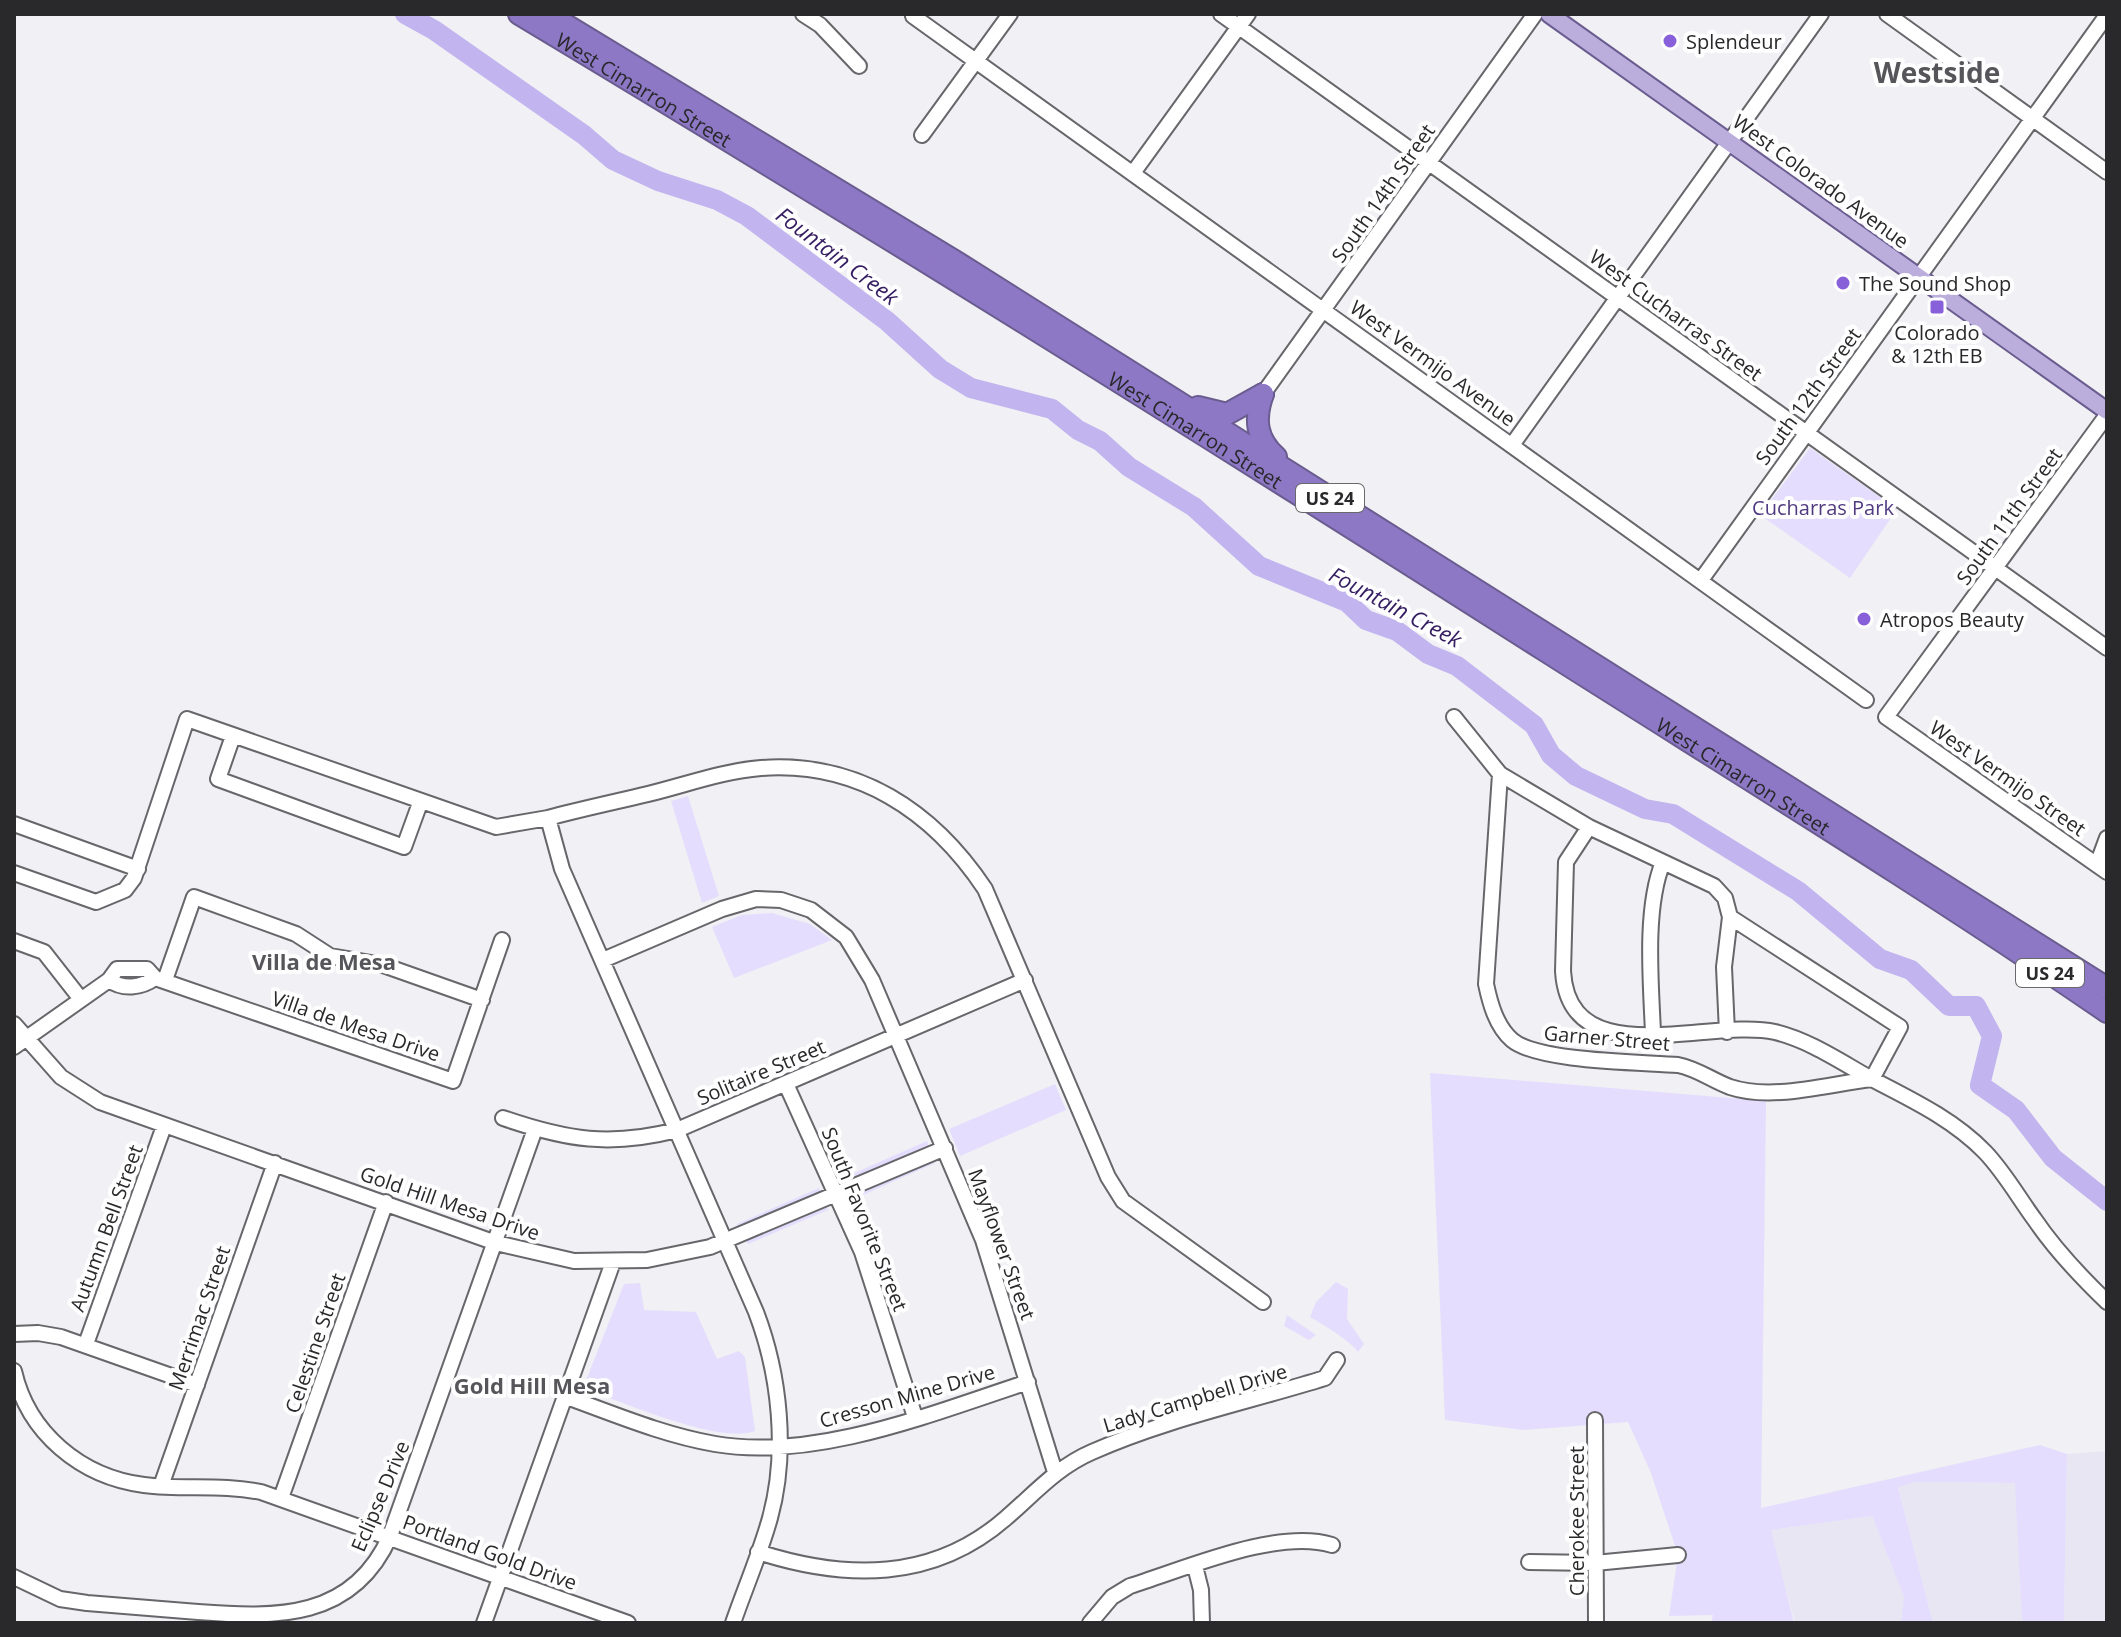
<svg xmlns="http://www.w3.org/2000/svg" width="2121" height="1637" viewBox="0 0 2121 1637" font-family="'Open Sans',sans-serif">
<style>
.built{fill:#e8e6f2}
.green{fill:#e4ddfe}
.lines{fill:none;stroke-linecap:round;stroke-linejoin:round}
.river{stroke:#c2b4ef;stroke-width:20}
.minor-casing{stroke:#67666a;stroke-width:18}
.major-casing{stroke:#6a5c8f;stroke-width:20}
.highway-casing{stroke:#6a5c8f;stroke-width:24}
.minor{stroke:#fff;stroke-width:14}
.major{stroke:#bbaedd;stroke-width:16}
.highway{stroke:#8d78c6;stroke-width:20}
.poi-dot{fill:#8760da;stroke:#fefeff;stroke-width:3}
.labels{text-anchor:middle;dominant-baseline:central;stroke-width:8;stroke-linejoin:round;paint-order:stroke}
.shield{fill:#fefeff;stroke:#69686a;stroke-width:2}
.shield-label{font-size:18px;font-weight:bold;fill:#29282a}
.poi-label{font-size:20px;fill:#29282a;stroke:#fefeff;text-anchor:start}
.street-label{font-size:20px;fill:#29282a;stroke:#fefeff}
.park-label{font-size:20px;fill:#503a80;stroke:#fefeff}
.water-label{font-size:22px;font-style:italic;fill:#351d61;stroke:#fefeff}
.neighbourhood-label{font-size:22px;font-weight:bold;fill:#565559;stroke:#fefeff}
.district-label{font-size:28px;font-weight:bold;fill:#565559;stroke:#fefeff}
</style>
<rect width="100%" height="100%" fill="#f1f0f4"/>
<path class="built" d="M 2107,1451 L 2107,1623 L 2064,1623 L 2067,1454 Z
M 1916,1482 L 2016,1483 L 2022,1623 L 1933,1623 L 1898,1486 Z
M 1872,1516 L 1904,1597 L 1905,1623 L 1795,1623 L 1770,1530 Z"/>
<path class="green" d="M 1810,448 L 1897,509 L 1850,578 L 1760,515 Z
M 688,796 L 719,896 L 702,903 L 671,801 Z
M 772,913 L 810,924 L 832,940 L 734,978 L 712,927 L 742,915 Z
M 1430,1073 L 1766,1101 L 1761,1508 L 2040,1445 L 2067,1454 L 2064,1623 L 2022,1623 L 2015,1483 L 1916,1482 L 1898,1487 L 1933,1623 L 1901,1623 L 1904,1597 L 1872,1516 L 1771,1530 L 1794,1623 L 1711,1623 L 1713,1615 L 1669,1616 L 1678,1555 L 1651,1473 L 1628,1422 L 1524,1430 L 1445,1420 Z
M 1055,1084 L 1066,1110 L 960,1156 L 949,1129 Z
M 927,1141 L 929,1148 L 845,1181 L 843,1178 Z
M 933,1157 L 935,1163 L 854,1199 L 852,1196 Z
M 819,1188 L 821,1194 L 738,1227 L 737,1224 Z
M 826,1203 L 828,1210 L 748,1244 L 746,1241 L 819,1210 Z
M 1336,1282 L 1348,1289 L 1347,1319 L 1364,1344 L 1358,1352 C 1351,1341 1322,1324 1310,1317 L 1316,1302 Z
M 640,1283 L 644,1310 L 696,1312 L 717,1359 L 739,1351 L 745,1357 L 755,1431 C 720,1445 620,1401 583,1388 L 624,1284 Z
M 1287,1315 L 1316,1335 L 1309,1340 L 1284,1326 Z"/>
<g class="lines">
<path class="river" d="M 405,14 L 434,30 L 584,135 L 613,160 L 658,181 L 717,200 L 747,216 L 887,321 L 940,369 L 971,388 L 1052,409 L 1078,430 L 1100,441 L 1129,467 L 1194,507 L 1259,566 L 1347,602 L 1366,620 L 1397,631 L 1428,654 L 1457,666 L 1534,725 L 1551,755 L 1576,776 L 1645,809 L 1673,814 L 1798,891 L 1880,959 L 1911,970 L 1949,1006 L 1976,1006 L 1992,1036 L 1980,1085 L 2016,1110 L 2053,1158 L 2107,1201"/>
<g class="minor-casing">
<path id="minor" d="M 803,14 L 820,25 L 859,66
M 1221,14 L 2107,648
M 1887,14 L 2107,172
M 913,16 L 1866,700
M 922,135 L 1010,14
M 1133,173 L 1248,14
M 1263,394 L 1535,14
M 2107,415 L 1886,717 L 2107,872
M 1512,445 L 1821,14
M 1701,580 L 2107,15
M 1454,717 L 1500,774 L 1589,827 L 1714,886 L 1725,898 L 1730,917 L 1900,1027 L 1872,1079
M 233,736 L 218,779 L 404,847 L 420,803
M 1500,774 L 1486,984 C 1490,1003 1496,1026 1512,1040 C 1538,1062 1641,1062 1678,1065 C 1698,1069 1711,1080 1730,1087 C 1772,1101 1828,1084 1872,1079
M 14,824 L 138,869
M 1589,827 L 1566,862 L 1563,971 C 1569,1076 1710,1017 1775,1032 C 1808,1040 1838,1060 1868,1077 C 1908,1098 1952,1118 1985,1152 C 2005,1173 2018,1197 2035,1220 C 2056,1251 2080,1276 2107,1302
M 2097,865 L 2107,838
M 14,873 L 96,902 L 125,890 L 134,878 L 187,719 L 496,827 L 548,818
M 14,941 L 44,952 L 80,998
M 603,960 L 722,909 L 756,899 L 781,900 L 811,910 L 846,937 L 872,980 L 983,1240 L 1055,1472
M 109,980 C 123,990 141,988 155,978
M 165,980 L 194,897 L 296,934 L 330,956 L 383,965 L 482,1000
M 14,1024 L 61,1077 L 100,1102 L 496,1243 L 574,1261 L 647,1260 L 710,1247 L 945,1148
M 1727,1032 L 1724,967 L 1730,917
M 1653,1033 C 1651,983 1644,909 1663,862
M 14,1047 L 109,980 L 117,969 L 147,969 L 155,978 L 453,1081 L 502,940
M 786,1084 L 862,1252 L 915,1417
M 503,1118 C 567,1140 610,1147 677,1130 L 1025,980
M 14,1334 L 38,1333 L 61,1337 L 197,1385
M 86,1344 L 164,1126
M 14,1371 C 28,1433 81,1477 144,1485 C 183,1490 221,1484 261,1492 L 628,1623
M 564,1396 C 614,1414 663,1435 715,1444 C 816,1461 933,1413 1028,1382
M 1595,1420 L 1596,1623
M 161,1486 L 275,1163
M 281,1498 L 386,1202
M 758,1552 C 845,1580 933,1582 1006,1518 C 1034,1494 1057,1467 1092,1452 C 1166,1419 1248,1402 1325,1378 L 1337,1360
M 1529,1562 L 1595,1563 L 1678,1555
M 1195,1566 L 1201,1590 L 1202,1623
M 14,1577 L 60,1599 L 87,1603 C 124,1606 161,1609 198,1612 C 276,1618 353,1620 390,1536 L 535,1129
M 484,1623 L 613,1262
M 733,1623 C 745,1588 760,1554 770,1518 C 788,1453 780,1375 756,1312 L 562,869 L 548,818 C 581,809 615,802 648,794 C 685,785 723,771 761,768 C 858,761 933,811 985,889 L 1108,1177 L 1123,1201 L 1263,1302
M 1090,1623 L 1112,1597 L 1130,1586 C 1185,1569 1277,1528 1332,1545"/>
</g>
<g class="major-casing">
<path id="major" d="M 1549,14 L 2107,411"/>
</g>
<g class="highway-casing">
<g id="highway">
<path id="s1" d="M 519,14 C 864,221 1205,434 1544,650 C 1733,770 1923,886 2107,1012"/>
<path d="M 548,14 L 958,263 L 2107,988"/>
<path d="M 1263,394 C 1254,419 1256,439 1276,457"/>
<path d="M 1198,407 L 1227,414 L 1263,394"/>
</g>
</g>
<use href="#minor" class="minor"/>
<use href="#major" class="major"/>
<use href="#highway" class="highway"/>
</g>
<g class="poi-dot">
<circle cx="1670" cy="41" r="8"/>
<circle cx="1843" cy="283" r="8"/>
<rect x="1929" y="299" width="16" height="16" rx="4"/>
<circle cx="1864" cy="619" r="8"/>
</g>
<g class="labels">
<g class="shield">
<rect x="1296" y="484" width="68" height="28" rx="6"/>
<rect x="2016" y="959" width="68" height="28" rx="6"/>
</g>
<g class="shield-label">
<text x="1330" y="498">US 24</text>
<text x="2050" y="973">US 24</text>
</g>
<g class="poi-label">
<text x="1686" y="41">Splendeur</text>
<text x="1859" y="283">The Sound Shop</text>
<text x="1937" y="332" text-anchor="middle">Colorado<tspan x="1937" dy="23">&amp; 12th EB</tspan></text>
<text x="1880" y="619">Atropos Beauty</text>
</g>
<g class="street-label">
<text stroke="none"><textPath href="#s1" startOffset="146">West Cimarron Street</textPath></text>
<text transform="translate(1821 181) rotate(36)">West Colorado Avenue</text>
<text transform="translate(1383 193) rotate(-55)">South 14th Street</text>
<text transform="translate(1676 315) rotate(36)">West Cucharras Street</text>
<text transform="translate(1433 363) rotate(36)">West Vermijo Avenue</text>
<text transform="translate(1808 396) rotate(-54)">South 12th Street</text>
<text stroke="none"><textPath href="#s1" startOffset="794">West Cimarron Street</textPath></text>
<text transform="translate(2009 516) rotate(-54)">South 11th Street</text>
<text stroke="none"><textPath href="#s1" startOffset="1442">West Cimarron Street</textPath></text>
<text transform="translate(2008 778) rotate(35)">West Vermijo Street</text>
<text transform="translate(356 1026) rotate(19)">Villa de Mesa Drive</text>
<text transform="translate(1607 1038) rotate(5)">Garner Street</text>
<text transform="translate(761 1072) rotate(-23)">Solitaire Street</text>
<text transform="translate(450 1203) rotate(19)">Gold Hill Mesa Drive</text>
<text transform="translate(865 1219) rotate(68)">South Favorite Street</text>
<text transform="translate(106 1228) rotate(-70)">Autumn Bell Street</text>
<text transform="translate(1002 1244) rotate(70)">Mayflower Street</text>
<text transform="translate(199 1318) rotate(-71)">Merrimac Street</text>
<text transform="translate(315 1343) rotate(-71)">Celestine Street</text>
<text transform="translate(907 1396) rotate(-16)">Cresson Mine Drive</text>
<text transform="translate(1195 1398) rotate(-17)">Lady Campbell Drive</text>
<text transform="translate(380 1496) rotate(-67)">Eclipse Drive</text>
<text transform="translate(1576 1521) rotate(-90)">Cherokee Street</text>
<text transform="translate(490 1552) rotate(20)">Portland Gold Drive</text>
</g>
<g class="park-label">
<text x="1823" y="507">Cucharras Park</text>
</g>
<g class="water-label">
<text transform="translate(838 255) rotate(37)">Fountain Creek</text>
<text transform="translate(1396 606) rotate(28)">Fountain Creek</text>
</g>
<g class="neighbourhood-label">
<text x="324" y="961">Villa de Mesa</text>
<text x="532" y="1385">Gold Hill Mesa</text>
</g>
<g class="district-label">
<text x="1937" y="72">Westside</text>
</g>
</g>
<rect width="2121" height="1637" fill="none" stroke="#29282a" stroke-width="32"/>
</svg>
